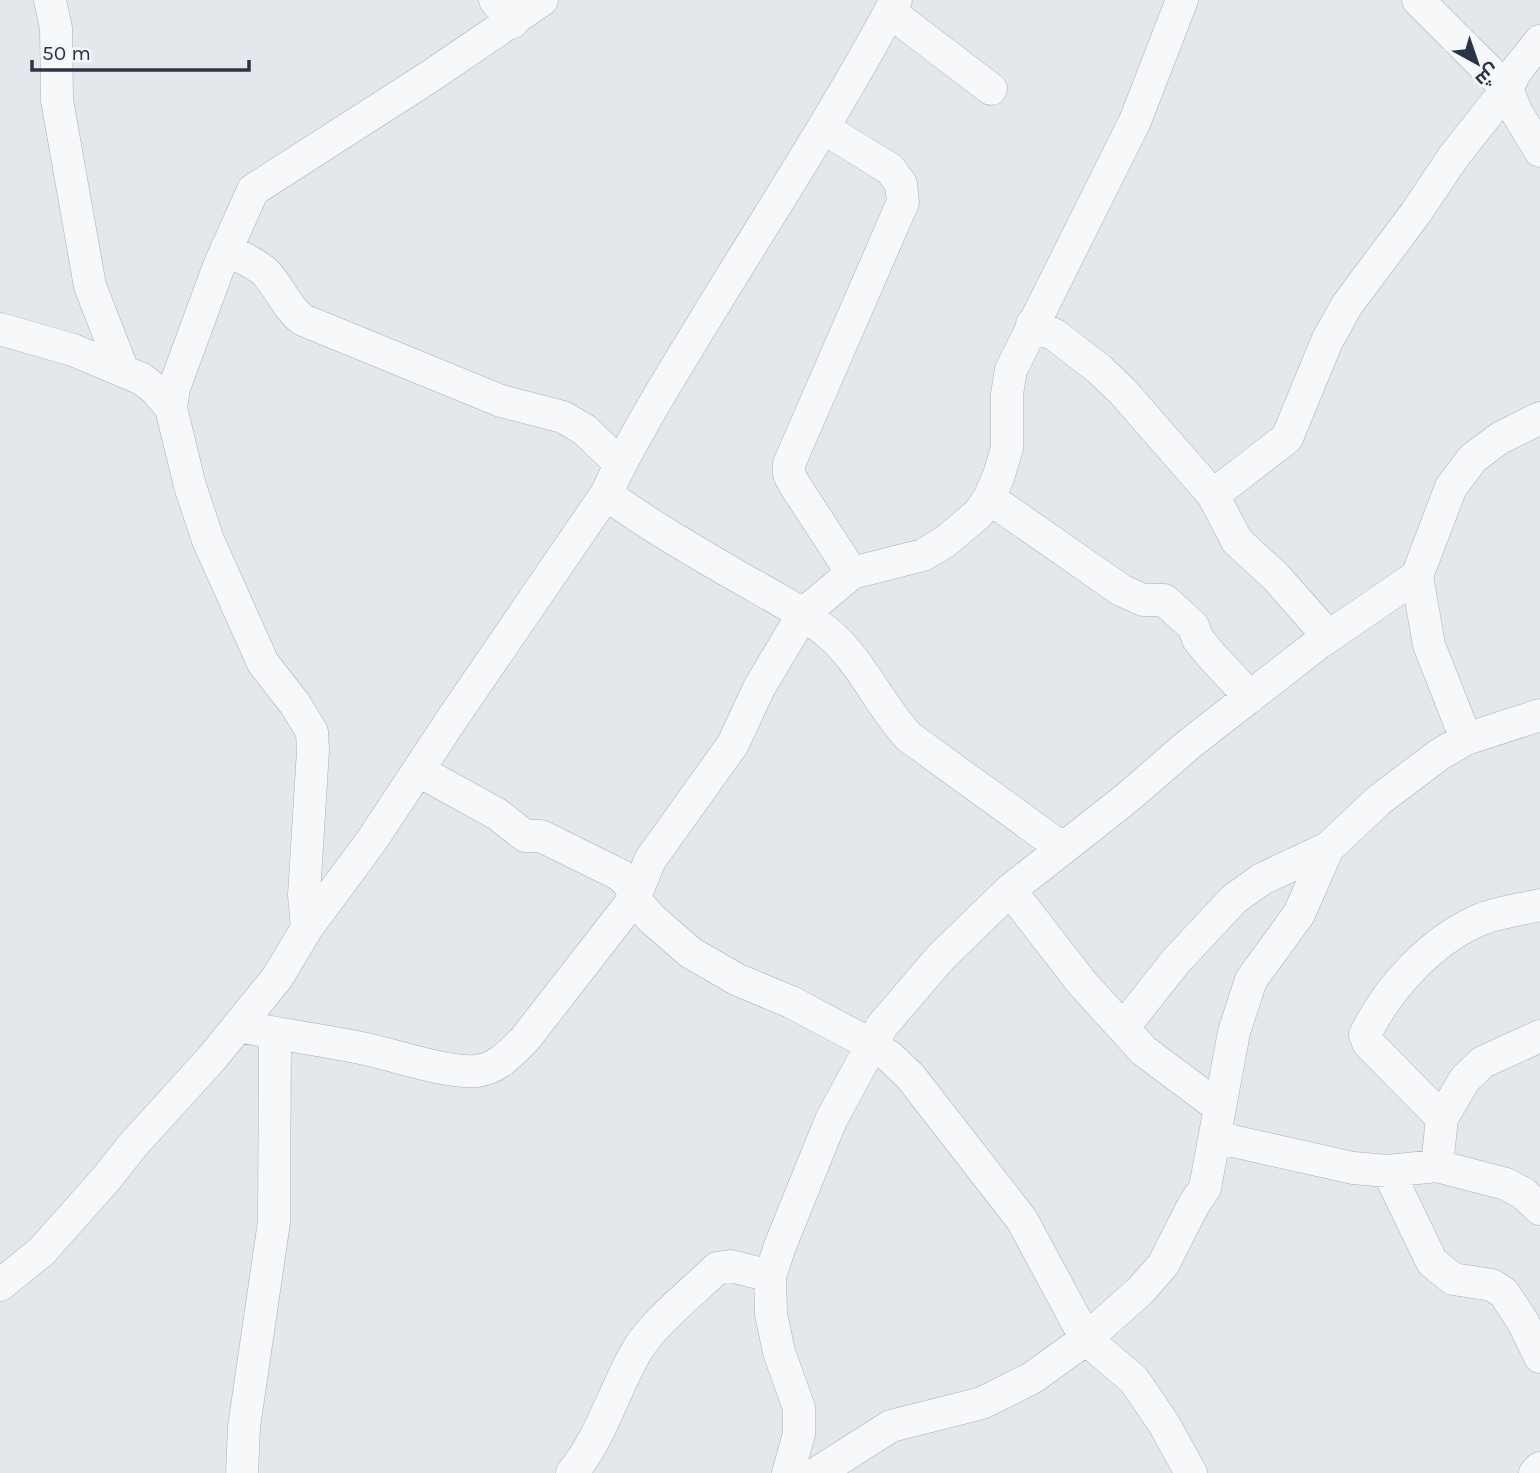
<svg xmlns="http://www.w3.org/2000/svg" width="1540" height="1473" viewBox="0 0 1540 1473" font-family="Karla,Cairo,sans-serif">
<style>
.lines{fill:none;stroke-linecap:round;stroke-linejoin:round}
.minor-casing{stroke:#a9aeb7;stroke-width:33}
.minor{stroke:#f7f8fa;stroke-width:32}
</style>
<rect width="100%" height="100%" fill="#e4e7ec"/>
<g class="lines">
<g class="minor-casing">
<path id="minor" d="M 50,0 L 56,28 L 57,100 L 90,286 L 123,371
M 495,0 L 513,22
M 1418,0 L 1507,89 L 1517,113 L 1540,151
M 890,12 L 991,89
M 825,129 L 890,169 L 901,184 L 903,202 L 789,464 L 789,474 L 794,484 L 852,573
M 226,249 C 238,256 254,262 265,272 C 280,287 286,308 303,320 L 501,401 L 563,417 L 585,430 L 620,464
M 1032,324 L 1055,335 L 1099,369 L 1123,392 L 1213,495 L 1237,541 L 1276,577 L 1328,636
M 0,329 L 73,350 L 142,379 L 156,390 L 171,408
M 606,494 C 649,525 692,550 737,576 C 768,594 800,610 827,632 C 861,660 879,705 909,737 L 1062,848
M 1213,495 L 1287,438 L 1327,341 L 1347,305 L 1415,214 L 1454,156 L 1507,89 L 1516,71 L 1540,41
M 989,498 L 1121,590 L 1143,600 L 1164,600 L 1193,626 L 1198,639 L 1210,654 L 1250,697
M 1466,739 L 1429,645 L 1417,576 L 1451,487 L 1473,458 L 1500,438 L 1540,418
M 419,771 L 497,814 L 525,836 L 541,836 L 620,875 L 630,885 L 634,899 L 652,919 L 691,953 L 738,980 L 791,1002 L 872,1045 L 890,1057 L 910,1076 L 1022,1220 L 1086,1339 L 1134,1380 L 1164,1424 L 1191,1473
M 1010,890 L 1082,983 L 1144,1051 L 1219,1107
M 307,928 L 304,895 L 313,750 L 312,732 L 295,704 L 263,663 L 208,540 L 190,486 L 171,408 L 174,388 L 219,266 L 253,190 L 429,77 L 542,0
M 238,1026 C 279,1034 320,1040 361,1048 C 392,1054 447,1074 477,1071 C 498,1068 511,1053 525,1039 L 634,899 L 650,860 L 733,744 L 759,688 L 803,614 L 852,573 L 923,555 L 946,541 L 978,514 L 989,498 L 999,475 L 1007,448 L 1007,394 L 1011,370 L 1135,121 L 1182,0
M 1123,1028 L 1176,961 L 1234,899 L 1262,879 L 1328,848 L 1379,800 L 1440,754 L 1466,739 L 1540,715
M 1442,1118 L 1368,1043 L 1365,1035 C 1387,989 1430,942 1477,921 C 1496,912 1520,910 1540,905
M 1215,1137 L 1353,1168 L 1388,1171 L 1437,1166 L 1506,1184 L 1523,1193 L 1540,1209
M 1437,1166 L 1442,1118 L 1465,1079 L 1483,1062 L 1540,1036
M 1388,1171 L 1432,1262 L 1453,1279 L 1492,1285 L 1504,1293 L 1523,1322 L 1540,1357
M 0,1285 L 42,1251 L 106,1179 L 132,1146 L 212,1058 L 277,978 L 307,928 L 372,840 L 454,716 L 606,494 C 634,435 669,379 703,323 C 768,216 837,111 896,0
M 242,1473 L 244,1427 L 274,1222 L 275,1033
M 572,1473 C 601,1438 613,1393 635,1354 C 650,1325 693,1292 717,1268 L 731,1266 L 770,1276
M 788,1473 L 799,1434 L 799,1408 L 779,1352 L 771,1314 L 770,1276 L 780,1246 L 831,1120 L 882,1026 L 941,957 L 1010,890 L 1127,798 L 1188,745 L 1319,643 L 1417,576
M 817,1473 L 891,1426 L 982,1403 L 1032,1378 L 1086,1339 L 1140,1291 L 1163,1265 L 1194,1204 L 1205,1188 L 1234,1032 L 1251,980 L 1299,914 L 1328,848
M 1535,1473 L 1540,1468"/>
</g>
<use href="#minor" class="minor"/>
</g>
<g transform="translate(1477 63) rotate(140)" stroke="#f4f6f9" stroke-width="5" paint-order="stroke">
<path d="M0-5L12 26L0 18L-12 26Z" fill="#2b3445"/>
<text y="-10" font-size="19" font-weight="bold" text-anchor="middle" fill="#2b3445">ش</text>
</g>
<path d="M32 60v10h217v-10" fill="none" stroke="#2b3445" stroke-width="3.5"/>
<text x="42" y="60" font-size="21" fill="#2b3445" stroke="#f4f6f9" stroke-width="5" paint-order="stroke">50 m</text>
</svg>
